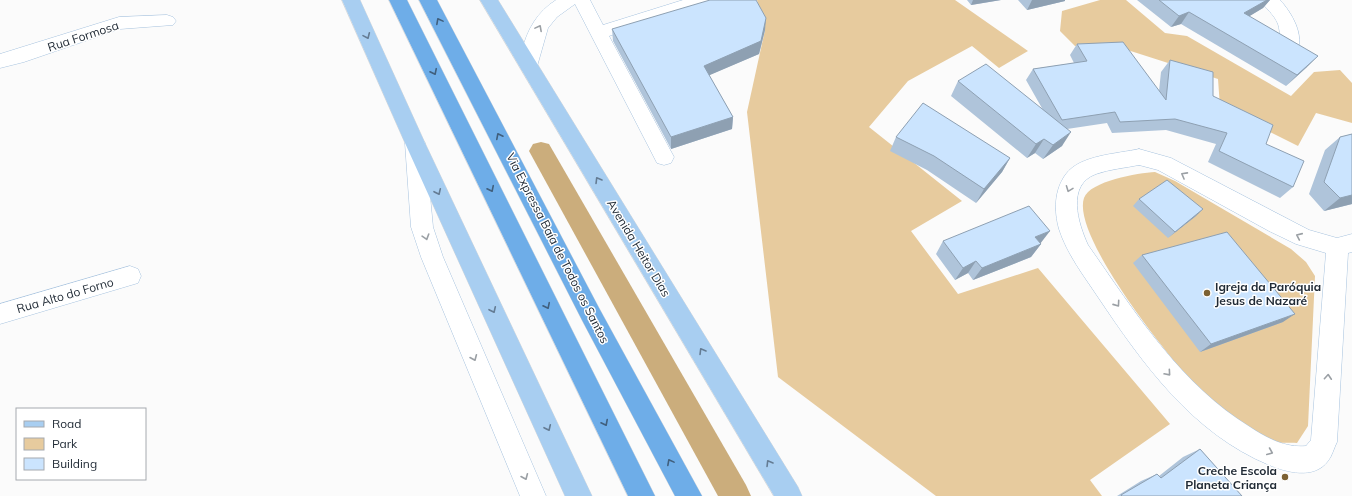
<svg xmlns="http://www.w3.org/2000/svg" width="1352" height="496" viewBox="0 0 1352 496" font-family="Mulish,sans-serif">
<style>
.green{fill:#e7cb9e}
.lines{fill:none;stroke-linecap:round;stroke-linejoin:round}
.canal{fill:#cbad7c;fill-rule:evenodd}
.minor-casing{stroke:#a7c3df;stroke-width:1}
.major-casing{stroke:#d7d9db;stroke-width:1}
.highway-casing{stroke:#d7d9db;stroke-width:1}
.minor{fill:#fff;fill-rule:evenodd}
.major{fill:#a8cef1;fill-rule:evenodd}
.highway{fill:#6eade8;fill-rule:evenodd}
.wall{fill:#afc4da}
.shaded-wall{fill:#8ea0b2}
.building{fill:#cbe4fe;stroke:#8ea0b2}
.oneway{stroke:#405f7d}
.oneway2{stroke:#9ba0a5}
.oneway3{stroke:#647c94}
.poi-dot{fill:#7c6133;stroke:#fff;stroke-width:1.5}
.labels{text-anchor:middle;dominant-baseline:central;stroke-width:3;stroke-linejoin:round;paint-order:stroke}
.street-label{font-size:12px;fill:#212b36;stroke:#fff}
.poi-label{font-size:12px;font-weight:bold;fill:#212b36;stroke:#fff;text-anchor:start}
</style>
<rect width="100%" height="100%" fill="#fbfbfb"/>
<path class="green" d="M 757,0 L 955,0 L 1028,51 L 999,68 L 972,46 L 908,81 L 869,127 L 962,201 L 911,231 L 958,294 L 1038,268 L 1170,424 L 1090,480 L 1102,496 L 936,496 L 778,377 L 747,112 L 765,30 Z
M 1100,0 L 1126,0 L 1165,33 L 1187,36 L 1291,96 L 1314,72 L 1340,70 L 1352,83 L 1352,123 L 1316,113 L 1298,146 L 1220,107 L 1218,79 L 1115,46 L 1075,46 L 1060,31 L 1062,11 Z
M 1155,172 L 1175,181 L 1291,249 L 1306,262 L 1315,276 L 1308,426 L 1297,443 C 1290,442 1279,444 1273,441 C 1261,437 1248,429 1238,422 C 1225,413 1212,402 1201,391 C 1173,364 1071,236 1084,198 C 1090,181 1138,173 1155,172 Z"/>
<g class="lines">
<path class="canal" d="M 541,142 L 549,144 L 746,485 L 751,496 L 718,496 L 529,151 L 533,144 Z"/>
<g class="minor-casing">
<path id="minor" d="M 556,0 L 590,0 L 603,25 L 683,0 L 711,0 L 708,4 L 609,36 L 674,157 L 671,163 L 664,165 L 657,163 L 575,4 L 557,17 L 548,28 L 536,70 L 529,72 L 522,70 C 519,64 521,58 522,51 C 527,30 537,12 556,0 Z
M 1260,0 L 1280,0 C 1291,12 1306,36 1296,53 L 1290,54 L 1284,53 C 1279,44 1281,33 1278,24 C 1274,14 1266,9 1260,0 Z
M 167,15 L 173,17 L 176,21 L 173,25 L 120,29 L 24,62 L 0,68 L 0,54 L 119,17 Z
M 415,135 L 422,138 L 425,143 L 433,227 L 443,257 L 546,496 L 520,496 L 421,257 L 411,227 L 405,143 L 408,138 Z
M 1139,149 L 1171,158 L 1309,230 L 1337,238 L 1352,234 L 1352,252 L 1348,253 L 1337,442 C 1334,448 1332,456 1328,461 C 1314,480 1286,472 1269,465 C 1192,433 1143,364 1098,297 C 1084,276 1067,254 1059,229 C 1054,211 1054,190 1066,174 C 1080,155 1117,154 1139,149 ZM 1139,165 L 1158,170 L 1269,231 L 1296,244 L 1326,253 L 1311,440 L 1306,446 C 1285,448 1267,438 1250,427 C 1179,383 1135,312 1088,245 C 1078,223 1066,185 1096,174 C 1110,169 1125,168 1139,165 Z
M 130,266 L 138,269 L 141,276 L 138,283 L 0,324 L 0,304 Z"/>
</g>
<g class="major-casing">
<path id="major" d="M 342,0 L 360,0 L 425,143 L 592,496 L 565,496 L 405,143 Z
M 480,0 L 498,0 L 798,487 L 802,496 L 774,496 Z"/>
</g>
<g class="highway-casing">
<path id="highway" d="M 389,0 L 407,0 L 655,496 L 628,496 Z
M 419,0 L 437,0 L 599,308 L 702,496 L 675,496 L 583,322 Z"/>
</g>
<use href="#minor" class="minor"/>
<use href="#major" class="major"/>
<use href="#highway" class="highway"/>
</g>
<path class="wall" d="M 967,0 L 1001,0 L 971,5 Z
M 1018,0 L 1065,0 L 1065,1 L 1027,10 Z
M 1137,0 L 1270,0 L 1263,8 L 1249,16 L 1307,67 L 1286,86 L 1181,24 L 1171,27 Z
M 612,29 L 765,30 L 759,54 L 709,75 L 733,117 L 732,129 L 671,149 L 613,41 Z
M 1077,44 L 1159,91 L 1161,72 L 1170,60 L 1213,96 L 1266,144 L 1293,187 L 1280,198 L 1208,162 L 1216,144 L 1166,130 L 1112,133 L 1107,123 L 1067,129 L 1062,146 L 1043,159 L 1035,153 L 1027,158 L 951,96 L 958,81 L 1043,110 L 1026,80 L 1033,69 L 1074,63 L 1070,55 Z
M 1352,134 L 1352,204 L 1324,211 L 1309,194 L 1325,150 L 1340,137 Z
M 896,137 L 1010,158 L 1002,172 L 976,203 L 927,170 L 890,151 Z
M 1139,199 L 1196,216 L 1168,238 L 1133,206 Z
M 943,241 L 1040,244 L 1041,244 L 1031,257 L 973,280 L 968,273 L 955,280 L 936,254 Z
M 1142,255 L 1283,322 L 1200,352 L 1133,263 Z
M 1200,449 L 1242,496 L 1117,496 L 1141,481 L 1157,474 L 1159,476 L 1183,457 Z"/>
<path class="shaded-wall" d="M 973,0 L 1001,0 L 971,5 Z
M 1032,0 L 1065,0 L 1065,1 L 1027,10 Z
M 1267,0 L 1270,0 L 1263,8 L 1235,25 L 1244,13 Z
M 1189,12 L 1181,24 L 1171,27 L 1179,16 Z
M 766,18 L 765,30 L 759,54 L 703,78 L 704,66 Z
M 1318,56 L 1307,67 L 1286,86 L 1297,75 Z
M 733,117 L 732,129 L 671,149 L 671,137 Z
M 1071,132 L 1062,146 L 1043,159 L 1053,145 Z
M 1044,139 L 1035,153 L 1027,158 L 1036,144 Z
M 1010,158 L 1002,172 L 976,203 L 984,189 Z
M 1352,195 L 1352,204 L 1324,211 L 1340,198 Z
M 1203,209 L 1196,216 L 1168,238 L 1175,232 Z
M 1050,231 L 1040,244 L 1035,237 Z
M 1041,244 L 1031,257 L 973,280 L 982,268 Z
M 976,261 L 968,273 L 955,280 L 963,268 Z
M 1295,314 L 1283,322 L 1200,352 L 1211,344 Z"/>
<path class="building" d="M 710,0 L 756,0 L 766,18 L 761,41 L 704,66 L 733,117 L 671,137 L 612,29 Z
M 1159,0 L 1267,0 L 1244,13 L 1318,56 L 1297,75 L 1189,12 L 1179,16 Z
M 1123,42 L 1166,100 L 1170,60 L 1213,72 L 1213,96 L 1273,125 L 1266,144 L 1304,161 L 1293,187 L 1219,151 L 1227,133 L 1175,119 L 1120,122 L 1115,112 L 1062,120 L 1033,69 L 1087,61 L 1077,44 Z
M 986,64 L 1071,132 L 1053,145 L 1044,139 L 1036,144 L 958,81 Z
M 923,103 L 1010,158 L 984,189 L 934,156 L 896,137 Z
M 1352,134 L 1352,195 L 1340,198 L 1324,182 L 1340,137 Z
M 1167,180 L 1203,209 L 1175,232 L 1139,199 Z
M 1029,206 L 1050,231 L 1035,237 L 1041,244 L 982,268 L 976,261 L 963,268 L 943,241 Z
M 1227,232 L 1295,314 L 1211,344 L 1142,255 Z
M 1200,449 L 1242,496 L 1122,496 L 1121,495 L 1157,474 L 1161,478 Z"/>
<defs><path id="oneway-chevron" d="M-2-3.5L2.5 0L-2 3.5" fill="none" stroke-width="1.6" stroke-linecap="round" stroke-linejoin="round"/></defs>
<g class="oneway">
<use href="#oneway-chevron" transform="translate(439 21) rotate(-118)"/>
<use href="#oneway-chevron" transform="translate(434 72) rotate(64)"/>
<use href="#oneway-chevron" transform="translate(499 136) rotate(-117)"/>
<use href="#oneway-chevron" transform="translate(491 189) rotate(64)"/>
<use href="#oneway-chevron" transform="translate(547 306) rotate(64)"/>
<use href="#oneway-chevron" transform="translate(605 423) rotate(63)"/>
<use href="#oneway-chevron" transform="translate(670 462) rotate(-118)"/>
</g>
<g class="oneway2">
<use href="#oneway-chevron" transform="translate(539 28) rotate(-62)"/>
<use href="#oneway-chevron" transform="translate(1184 175) rotate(-151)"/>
<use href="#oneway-chevron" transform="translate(1069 189) rotate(111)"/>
<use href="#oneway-chevron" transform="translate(1299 236) rotate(-156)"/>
<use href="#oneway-chevron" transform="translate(426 237) rotate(73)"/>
<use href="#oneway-chevron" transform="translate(1117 304) rotate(55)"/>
<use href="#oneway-chevron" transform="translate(474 358) rotate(67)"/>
<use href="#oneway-chevron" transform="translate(1168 373) rotate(49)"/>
<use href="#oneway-chevron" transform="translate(1328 377) rotate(-86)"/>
<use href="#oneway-chevron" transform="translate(1270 452) rotate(23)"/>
<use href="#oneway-chevron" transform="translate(525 477) rotate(67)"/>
</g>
<g class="oneway3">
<use href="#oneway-chevron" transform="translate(367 36) rotate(66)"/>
<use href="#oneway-chevron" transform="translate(598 180) rotate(-121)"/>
<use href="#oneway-chevron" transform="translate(438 192) rotate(65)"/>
<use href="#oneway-chevron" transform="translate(493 310) rotate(65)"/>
<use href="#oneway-chevron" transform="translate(702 351) rotate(-121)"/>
<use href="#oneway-chevron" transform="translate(548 428) rotate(65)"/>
<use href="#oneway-chevron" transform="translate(769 463) rotate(-121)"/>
</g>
<g class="poi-dot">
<circle cx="1207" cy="293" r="4"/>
<circle cx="1285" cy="477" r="4"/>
</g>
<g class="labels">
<g class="street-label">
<text transform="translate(83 36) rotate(-18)">Rua Formosa</text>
<text transform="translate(558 248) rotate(63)">Via Expressa Baía de Todos os Santos</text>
<text transform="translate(639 248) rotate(59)">Avenida Heitor Dias</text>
<text transform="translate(65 295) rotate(-16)">Rua Alto do Forno</text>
</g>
<g class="poi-label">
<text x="1215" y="286">Igreja da Paróquia<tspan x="1215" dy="14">Jesus de Nazaré</tspan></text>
<text x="1277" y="470" text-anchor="end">Creche Escola<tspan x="1277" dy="14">Planeta Criança</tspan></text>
</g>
</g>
<rect x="16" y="408" width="130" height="72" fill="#ffffff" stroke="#a6aaaf"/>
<rect x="24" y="421" width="20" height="6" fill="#a8cef1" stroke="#a6aaaf"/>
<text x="52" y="428" font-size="12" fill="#212b36">Road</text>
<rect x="24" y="438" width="20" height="12" fill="#e7cb9e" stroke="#a6aaaf"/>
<text x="52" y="448" font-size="12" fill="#212b36">Park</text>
<rect x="24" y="458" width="20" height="12" fill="#cbe4fe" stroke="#a6aaaf"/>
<text x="52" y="468" font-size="12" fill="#212b36">Building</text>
</svg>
